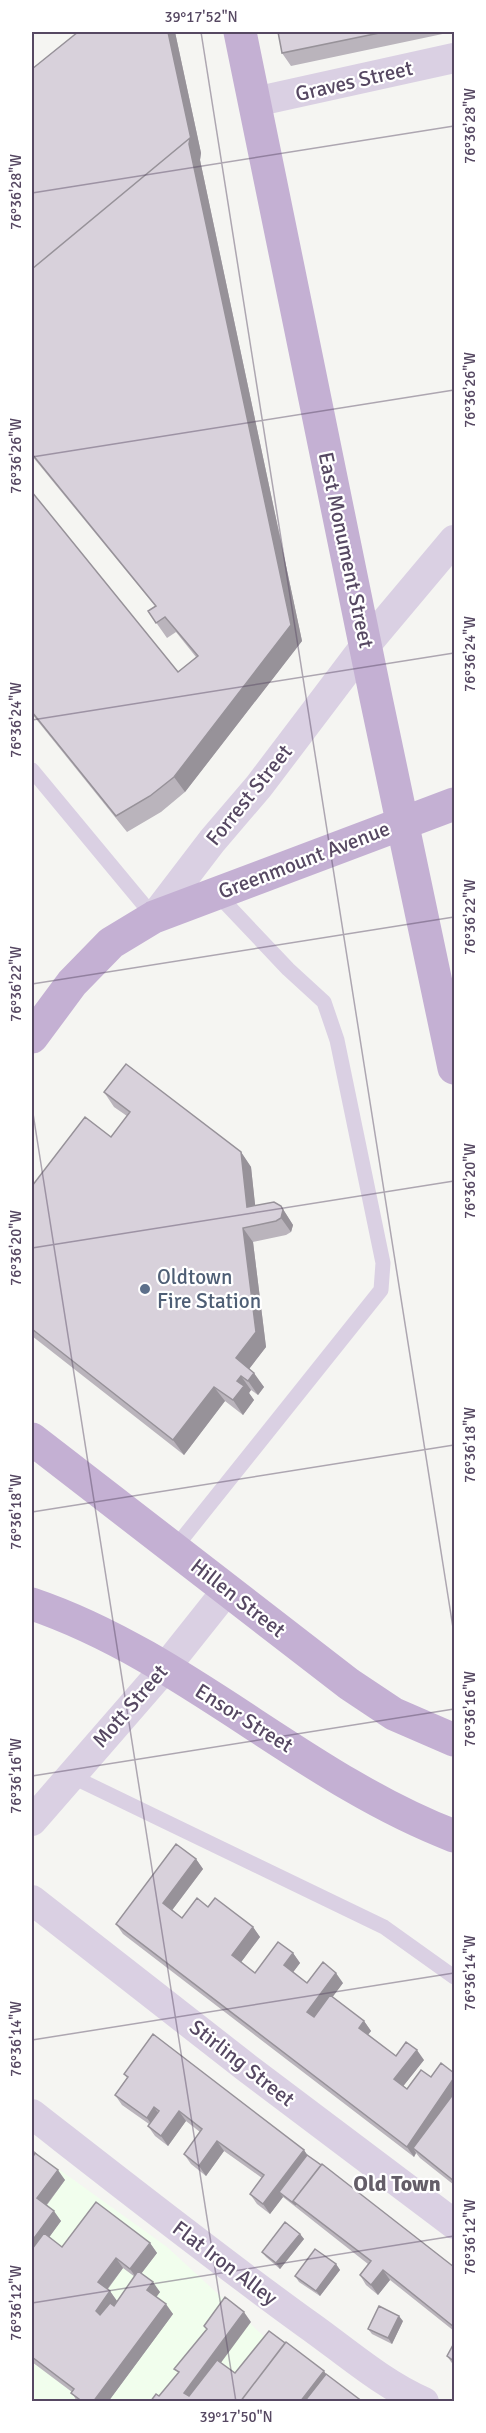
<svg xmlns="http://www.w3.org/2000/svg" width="486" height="2433" viewBox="0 0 486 2433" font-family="Signika,sans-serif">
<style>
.commercial{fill:#f1feed}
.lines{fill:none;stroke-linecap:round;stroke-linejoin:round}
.service{stroke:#dad0e3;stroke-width:15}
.minor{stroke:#dad0e3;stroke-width:30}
.primary{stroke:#c4b0d3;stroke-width:33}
.wall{fill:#bab4bc;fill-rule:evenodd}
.shaded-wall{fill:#979299}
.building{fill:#d8d1db;stroke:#979299;stroke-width:1.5}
.ticks{fill:none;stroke:#564862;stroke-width:1.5;stroke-opacity:0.45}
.service-dot{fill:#5c6f8a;stroke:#fff;stroke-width:2}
.labels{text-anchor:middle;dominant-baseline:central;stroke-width:4.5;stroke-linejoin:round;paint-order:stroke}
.street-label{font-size:21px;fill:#564862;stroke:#fff}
.service-label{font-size:21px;fill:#4e5e75;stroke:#fff;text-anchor:start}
.neighbourhood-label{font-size:22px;font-weight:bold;fill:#645e68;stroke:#fff}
.neatline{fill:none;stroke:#564862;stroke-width:2}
.ticks-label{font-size:15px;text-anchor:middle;fill:#564862}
</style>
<rect width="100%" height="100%" fill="#f5f5f2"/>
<path class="commercial" d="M 32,2150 L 167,2247 L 334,2401 L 32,2401 Z"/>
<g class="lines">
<path class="service" d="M 32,770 L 154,917
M 174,1549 L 381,1290 L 383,1263 L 337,1040 L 324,1002 L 288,969 L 217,894
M 69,1775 L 384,1927 L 454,1977"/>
<path class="minor" d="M 254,102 L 454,58
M 154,917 L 212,841 L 259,786 L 365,646 L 454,540
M 32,1821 L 165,1668 L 227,1590
M 32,1900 L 247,2068 L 454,2224
M 32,2114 C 123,2185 213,2256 307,2324 C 344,2350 382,2384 424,2402"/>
<path class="primary" d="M 240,32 L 376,698 L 454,1068
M 32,1037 L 72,983 L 111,943 L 154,917 L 454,804
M 32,1439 L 349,1684 L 394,1714 L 454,1740
M 32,1604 C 185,1656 303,1778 454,1836"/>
</g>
<path class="wall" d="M 78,32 L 175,32 L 201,153 L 200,160 L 302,641 L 185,792 L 161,812 L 127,832 L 32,714 L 32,492 L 178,672 L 196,657 L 176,632 L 167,638 L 148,611 L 155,606 L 32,456 L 32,69 Z
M 278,32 L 452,32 L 291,66 L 282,53 Z
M 104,1092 L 241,1152 L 251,1167 L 255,1206 L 281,1206 L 293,1225 L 291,1232 L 286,1235 L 253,1242 L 266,1347 L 249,1369 L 264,1387 L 258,1395 L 251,1390 L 249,1393 L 254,1400 L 243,1415 L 225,1401 L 184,1455 L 32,1336 L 32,1186 L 111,1137 L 127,1116 L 114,1107 Z
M 196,1859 L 203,1869 L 172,1910 L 182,1918 L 208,1907 L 253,1927 L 260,1937 L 241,1962 L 255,1973 L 293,1953 L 300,1963 L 293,1972 L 307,1983 L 343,1983 L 332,1997 L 364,2021 L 371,2031 L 368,2035 L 396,2056 L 424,2060 L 403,2086 L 407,2089 L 431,2077 L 454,2073 L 454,2185 L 420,2158 L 416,2153 L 414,2157 L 123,1934 L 116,1924 Z
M 124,2074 L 307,2155 L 454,2267 L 454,2331 L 390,2280 L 378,2295 L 366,2285 L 360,2275 L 368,2264 L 283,2197 L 270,2214 L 257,2204 L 250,2194 L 262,2178 L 224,2151 L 206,2176 L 191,2164 L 184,2154 L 200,2132 L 186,2121 L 168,2146 L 155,2136 L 148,2126 L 149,2124 L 122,2105 L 115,2095 L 127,2078 Z
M 32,2149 L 65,2180 L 47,2205 L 61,2221 L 49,2237 L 62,2247 L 150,2243 L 157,2253 L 141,2274 L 160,2292 L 156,2297 L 173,2314 L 108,2402 L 77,2402 L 72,2392 L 32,2362 ZM 123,2268 L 135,2277 L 114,2306 L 117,2301 L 108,2289 Z
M 300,2234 L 304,2239 L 280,2269 L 266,2257 L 262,2252 Z
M 336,2264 L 340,2270 L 320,2296 L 299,2282 L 295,2276 Z
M 403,2321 L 392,2344 L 372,2334 L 368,2329 Z
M 454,2343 L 454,2366 L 447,2356 Z"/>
<path class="shaded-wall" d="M 168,32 L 175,32 L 201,153 L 200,160 L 302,641 L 185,792 L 174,777 L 291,625 L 189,144 Z
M 241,1152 L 251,1167 L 257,1222 L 247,1207 Z
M 281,1206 L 293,1225 L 291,1232 L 281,1218 Z
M 243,1228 L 253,1242 L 266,1347 L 246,1373 L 236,1358 Z
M 254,1373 L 264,1387 L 258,1395 L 248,1381 Z
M 241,1376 L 251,1390 L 249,1393 L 254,1400 L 243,1415 L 233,1400 L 237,1381 Z
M 214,1387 L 225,1401 L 184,1455 L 173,1440 Z
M 196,1859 L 203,1869 L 170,1913 L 163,1903 Z
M 253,1927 L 260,1937 L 239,1965 L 232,1955 Z
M 293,1953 L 300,1963 L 291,1975 L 284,1965 Z
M 336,1973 L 343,1983 L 314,2022 L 307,2012 Z
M 364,2021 L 371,2031 L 366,2037 L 359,2028 Z
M 417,2050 L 424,2060 L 401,2089 L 394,2079 Z
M 454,2078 L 454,2098 L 413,2148 L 416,2153 L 414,2157 L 407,2147 Z
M 154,2107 L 161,2117 L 154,2128 L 147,2118 Z
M 179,2111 L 186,2121 L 168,2146 L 161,2136 Z
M 217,2141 L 224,2151 L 206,2176 L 199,2166 Z
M 304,2150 L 311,2160 L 279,2192 L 283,2197 L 270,2214 L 263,2204 Z
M 58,2170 L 65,2180 L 44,2208 L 37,2198 Z
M 54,2211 L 61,2221 L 32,2261 L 32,2241 Z
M 300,2234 L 304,2239 L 280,2269 L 276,2263 Z
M 150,2243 L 157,2253 L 137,2279 L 130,2269 Z
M 116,2258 L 123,2268 L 105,2292 L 98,2282 Z
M 336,2264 L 340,2270 L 320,2296 L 316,2291 Z
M 383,2270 L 390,2280 L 378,2295 L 371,2285 Z
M 153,2282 L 160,2292 L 154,2300 L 147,2290 Z
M 110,2291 L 117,2301 L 103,2321 L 96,2311 Z
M 166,2304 L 173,2314 L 108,2402 L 93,2402 Z
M 244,2312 L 251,2322 L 192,2402 L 184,2393 Z
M 399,2316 L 403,2321 L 392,2344 L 388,2338 Z
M 324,2371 L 333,2384 L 319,2402 L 300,2402 Z"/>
<path class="building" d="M 78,32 L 168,32 L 191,139 L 190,138 L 32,269 L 32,69 Z
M 278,32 L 384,32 L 282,53 Z
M 190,138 L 189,144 L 291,625 L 174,777 L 150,796 L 116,816 L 32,712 L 32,492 L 178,672 L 198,656 L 165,617 L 156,623 L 148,611 L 156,606 L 32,454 L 32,269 Z
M 126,1064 L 241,1152 L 247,1207 L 274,1202 L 281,1206 L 283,1210 L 281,1218 L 276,1221 L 243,1228 L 256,1332 L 236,1358 L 254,1373 L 248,1381 L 241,1376 L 237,1381 L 244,1386 L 233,1400 L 214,1387 L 173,1440 L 32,1329 L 32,1186 L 85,1117 L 111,1137 L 130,1112 L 104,1092 Z
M 176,1844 L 196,1859 L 163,1903 L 182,1918 L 197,1898 L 208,1907 L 215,1898 L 253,1927 L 232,1955 L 255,1973 L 278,1942 L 293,1953 L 284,1965 L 307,1983 L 323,1962 L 336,1973 L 307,2012 L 314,2017 L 330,1995 L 364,2021 L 359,2028 L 396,2056 L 406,2042 L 417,2050 L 394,2079 L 407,2089 L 421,2070 L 431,2077 L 441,2063 L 454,2073 L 454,2078 L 407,2147 L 116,1924 Z
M 153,2034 L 304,2150 L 263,2204 L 250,2194 L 264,2175 L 217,2141 L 199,2166 L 184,2154 L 202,2129 L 179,2111 L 161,2136 L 148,2126 L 159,2111 L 154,2107 L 147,2118 L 115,2095 L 128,2077 L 124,2074 Z
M 454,2093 L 454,2181 L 413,2148 Z
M 35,2153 L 58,2170 L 37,2198 L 54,2211 L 32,2241 L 32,2158 Z
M 307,2155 L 321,2165 L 293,2201 L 296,2205 L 279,2192 Z
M 322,2164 L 454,2267 L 454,2327 L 383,2270 L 371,2285 L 360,2275 L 371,2261 L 293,2201 Z
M 96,2202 L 150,2243 L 130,2269 L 116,2258 L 98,2282 L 110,2291 L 96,2311 L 100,2315 L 110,2303 L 114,2306 L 138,2271 L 153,2282 L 147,2290 L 166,2304 L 93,2402 L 83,2402 L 71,2393 L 74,2389 L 32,2357 L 32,2249 L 44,2233 L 62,2247 Z
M 285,2222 L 300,2234 L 276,2263 L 262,2252 Z
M 315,2249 L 336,2264 L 316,2291 L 295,2276 Z
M 225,2297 L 244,2312 L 184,2393 L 189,2396 L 217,2360 L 235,2373 L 269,2331 L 285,2343 L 240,2402 L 150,2402 L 156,2394 L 159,2396 L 179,2372 L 174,2369 L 207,2329 L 204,2326 Z
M 379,2306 L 399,2316 L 388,2338 L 368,2329 Z
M 286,2342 L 324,2371 L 300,2402 L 240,2402 Z
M 454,2343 L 454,2361 L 447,2356 Z
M 326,2374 L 363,2402 L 304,2402 Z"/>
<path class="ticks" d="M 201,32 L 454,1634M 32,193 L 454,126M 32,457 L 454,390M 32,720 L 454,653M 32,984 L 454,917M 32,1107 L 236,2402M 32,1248 L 454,1181M 32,1512 L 454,1445M 32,1776 L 454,1709M 32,2040 L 454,1973M 32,2303 L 454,2236"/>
<circle class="service-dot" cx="145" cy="1289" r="6"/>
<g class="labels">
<g class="street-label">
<text transform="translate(354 81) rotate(-13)">Graves Street</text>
<text transform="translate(346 550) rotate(78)">East Monument Street</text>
<text transform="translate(249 795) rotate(-51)">Forrest Street</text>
<text transform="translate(304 860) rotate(-21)">Greenmount Avenue</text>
<text transform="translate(238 1598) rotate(38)">Hillen Street</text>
<text transform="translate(130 1706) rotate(-49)">Mott Street</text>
<text transform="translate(244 1718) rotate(32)">Ensor Street</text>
<text transform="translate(242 2063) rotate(38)">Stirling Street</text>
<text transform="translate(225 2263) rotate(37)">Flat Iron Alley</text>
</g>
<g class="service-label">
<text x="157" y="1277">Oldtown<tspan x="157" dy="24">Fire Station</tspan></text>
</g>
<g class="neighbourhood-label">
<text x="397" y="2183">Old Town</text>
</g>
</g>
<rect width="486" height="2433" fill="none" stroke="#ffffff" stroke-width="66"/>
<rect x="33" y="33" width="420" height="2367" class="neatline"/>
<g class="ticks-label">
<text x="201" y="22">39°17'52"N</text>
<text transform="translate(470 126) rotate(-90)" y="5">76°36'28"W</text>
<text transform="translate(16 192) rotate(-90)" y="5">76°36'28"W</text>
<text transform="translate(470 390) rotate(-90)" y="5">76°36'26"W</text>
<text transform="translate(16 456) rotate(-90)" y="5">76°36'26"W</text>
<text transform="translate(470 654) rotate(-90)" y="5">76°36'24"W</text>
<text transform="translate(16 720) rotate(-90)" y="5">76°36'24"W</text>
<text transform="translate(470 917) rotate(-90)" y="5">76°36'22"W</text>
<text transform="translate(16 984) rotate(-90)" y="5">76°36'22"W</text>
<text transform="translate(470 1181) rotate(-90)" y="5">76°36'20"W</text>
<text transform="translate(16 1248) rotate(-90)" y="5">76°36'20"W</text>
<text transform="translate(470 1445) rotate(-90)" y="5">76°36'18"W</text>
<text transform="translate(16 1512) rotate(-90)" y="5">76°36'18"W</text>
<text transform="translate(470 1709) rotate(-90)" y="5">76°36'16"W</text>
<text transform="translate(16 1776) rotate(-90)" y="5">76°36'16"W</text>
<text transform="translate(470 1973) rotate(-90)" y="5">76°36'14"W</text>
<text transform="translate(16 2039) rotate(-90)" y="5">76°36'14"W</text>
<text transform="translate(470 2237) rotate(-90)" y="5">76°36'12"W</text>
<text transform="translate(16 2303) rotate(-90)" y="5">76°36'12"W</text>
<text x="236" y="2422">39°17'50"N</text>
</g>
</svg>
